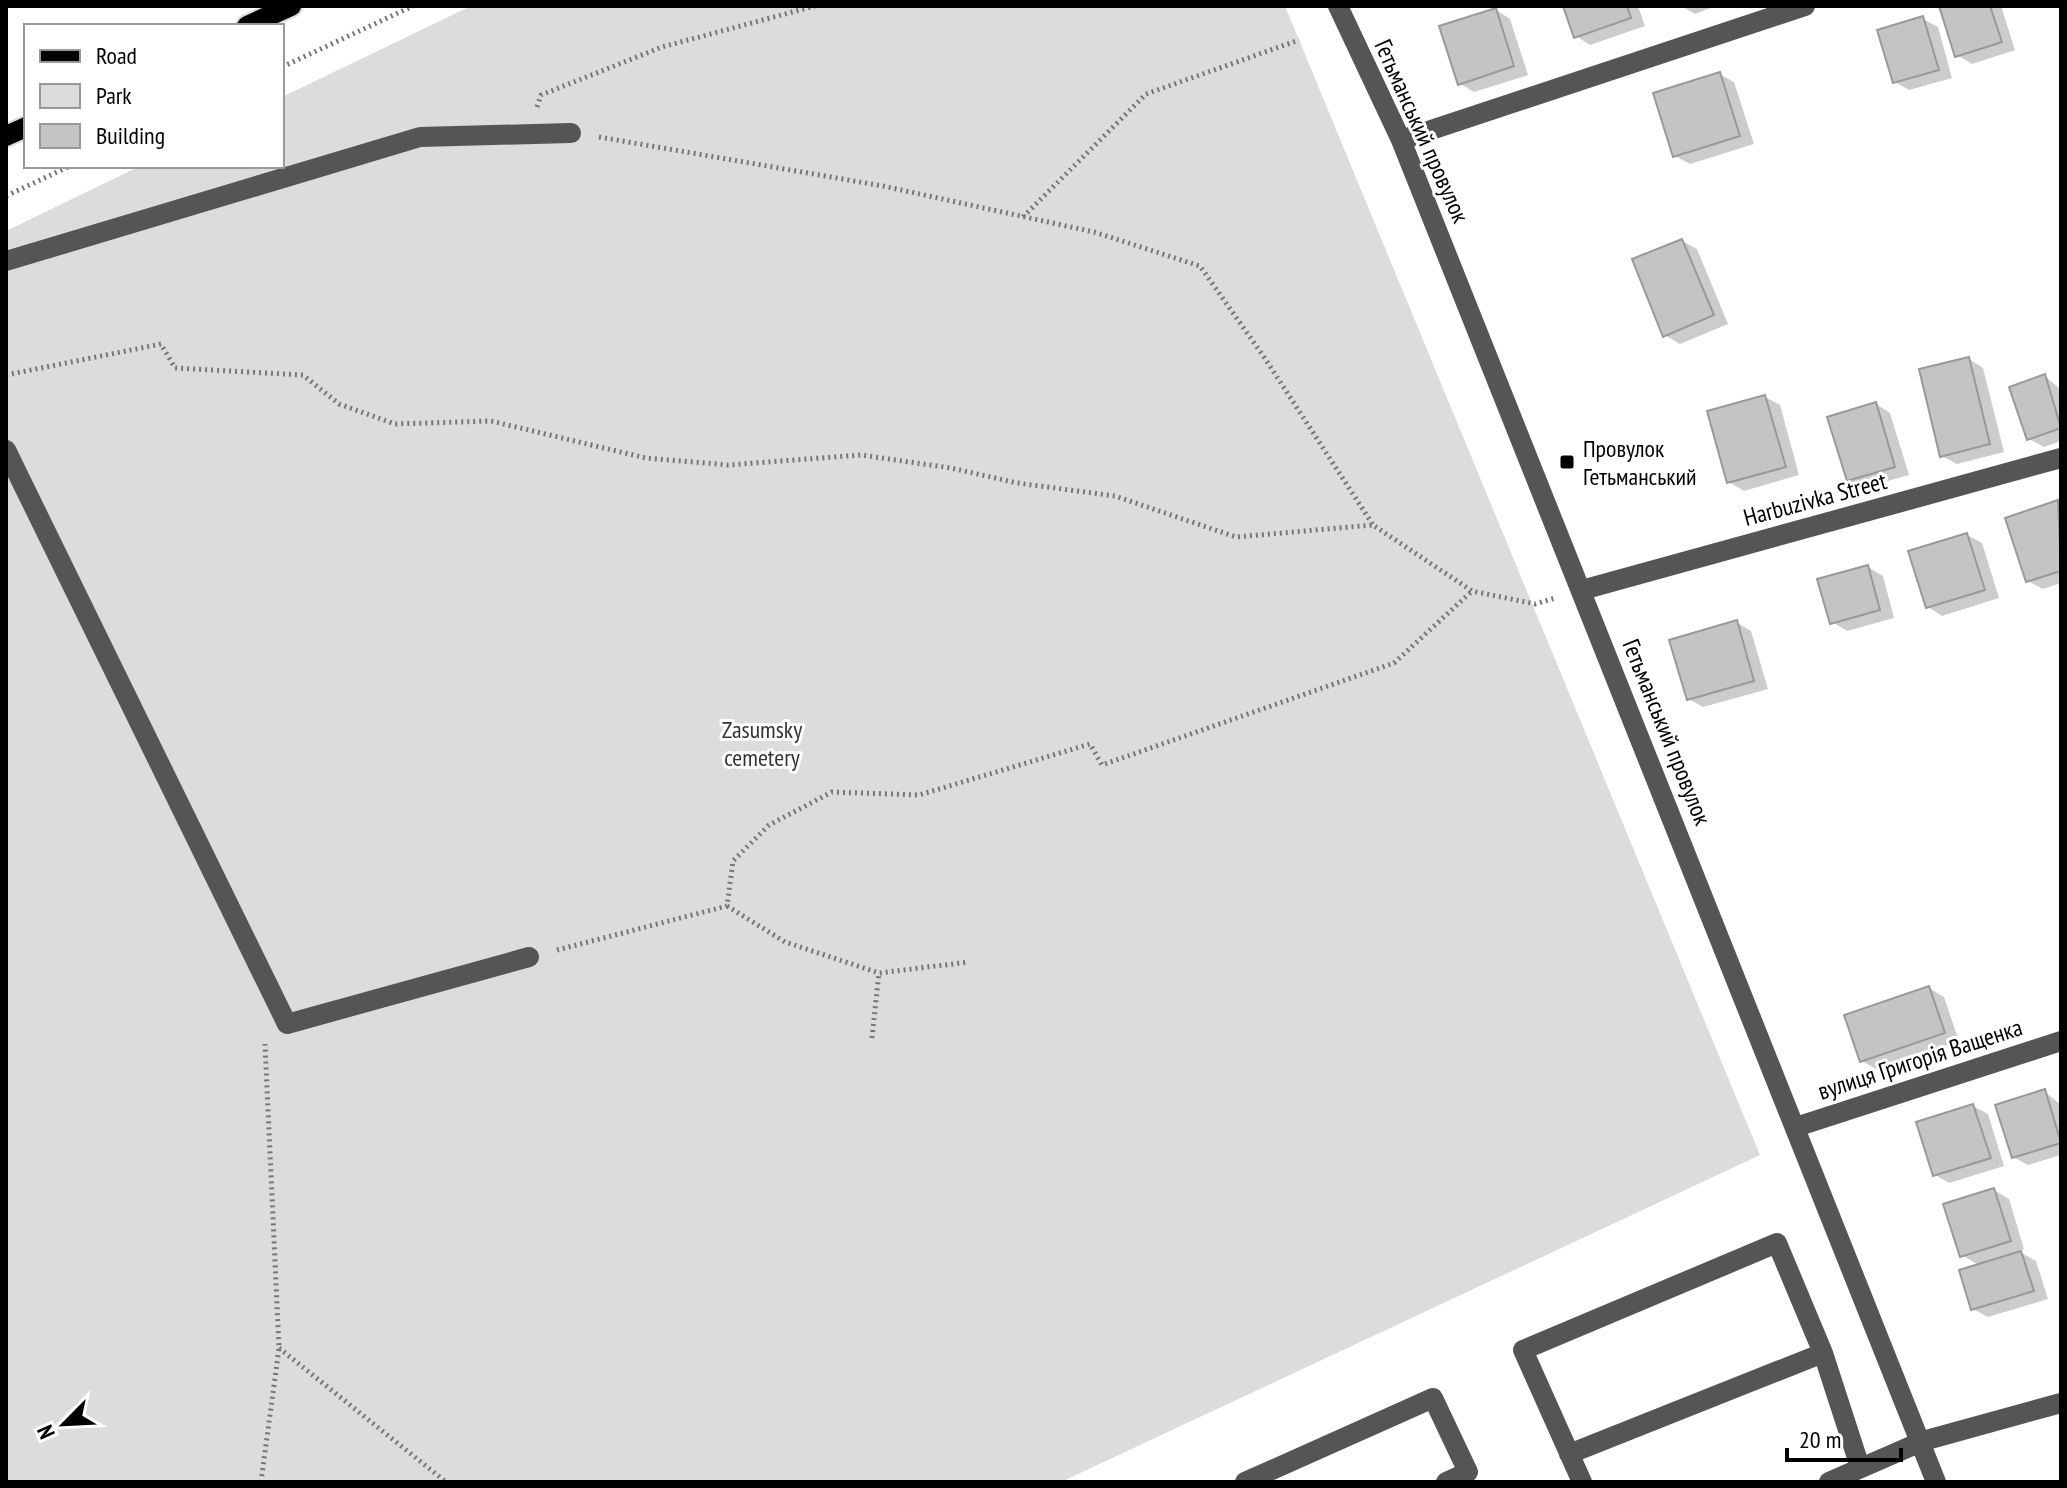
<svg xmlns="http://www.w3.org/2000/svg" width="2067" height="1488" viewBox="0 0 2067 1488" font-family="'PT Sans Narrow',sans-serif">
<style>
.green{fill:#dcdcdc}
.shadow{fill:#0003}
.building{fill:#c4c4c4;stroke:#999;stroke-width:2}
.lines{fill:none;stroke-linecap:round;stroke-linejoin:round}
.major-casing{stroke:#dbdbdb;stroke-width:24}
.path{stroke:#777;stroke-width:5;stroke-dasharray:2 4;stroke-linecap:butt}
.minor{stroke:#555;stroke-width:20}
.major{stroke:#000;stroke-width:20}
.poi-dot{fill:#000;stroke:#fff;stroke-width:3}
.labels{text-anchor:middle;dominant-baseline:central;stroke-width:6;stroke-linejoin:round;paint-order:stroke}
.street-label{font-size:24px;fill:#000;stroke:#fff}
.poi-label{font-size:24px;fill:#000;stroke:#fff;text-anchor:start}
.park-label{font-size:24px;fill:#333;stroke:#fff}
</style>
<rect width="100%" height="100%" fill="#fff"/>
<path class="green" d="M 471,6 L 1285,6 L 1760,1155 L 1061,1482 L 6,1482 L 6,231 L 140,166 L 282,166 L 282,97 Z"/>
<path class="shadow" d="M 1565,6 L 1638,6 L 1645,26 L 1590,45 L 1576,36 Z
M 1681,6 L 1716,6 L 1695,14 Z
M 1945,6 L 2001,6 L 2015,50 L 1972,64 L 1957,55 Z
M 1496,10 L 1510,19 L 1528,75 L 1474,92 L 1459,83 Z
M 1923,19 L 1938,27 L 1952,78 L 1909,90 L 1895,82 Z
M 1719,74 L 1734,82 L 1754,144 L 1690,164 L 1675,156 Z
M 1682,241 L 1697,249 L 1728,324 L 1680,344 L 1665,335 Z
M 1969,359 L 1983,368 L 2004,452 L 1957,464 L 1942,456 Z
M 2045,376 L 2061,390 L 2061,441 L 2044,447 L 2029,439 Z
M 1765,397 L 1780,405 L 1799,475 L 1744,491 L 1729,482 Z
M 1876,404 L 1890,413 L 1909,475 L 1863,488 L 1849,480 Z
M 2058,503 L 2061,583 L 2043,589 L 2028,581 L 2008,520 Z
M 1967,535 L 1982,543 L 1999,598 L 1942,616 L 1928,607 Z
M 1868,567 L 1883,576 L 1894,618 L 1847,631 L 1832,622 Z
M 1736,622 L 1751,631 L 1768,689 L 1703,707 L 1689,699 Z
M 1929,988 L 1944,997 L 1959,1041 L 1876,1069 L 1862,1061 Z
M 2045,1092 L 2061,1105 L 2061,1155 L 2028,1165 L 2013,1157 Z
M 1973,1106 L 1988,1114 L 2004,1166 L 1949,1183 L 1935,1175 Z
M 1994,1190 L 2009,1199 L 2024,1249 L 2018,1251 L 2036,1261 L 2048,1299 L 1988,1317 L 1973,1309 L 1980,1266 L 1962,1255 Z"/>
<path class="building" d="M 1563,6 L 1627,6 L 1631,18 L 1574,38 Z
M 1939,6 L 1990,6 L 2002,42 L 1955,57 Z
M 1496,8 L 1514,66 L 1458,85 L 1439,26 Z
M 1923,16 L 1939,70 L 1893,83 L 1877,30 Z
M 1720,72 L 1740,136 L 1673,157 L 1653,93 Z
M 1682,239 L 1714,315 L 1663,337 L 1632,259 Z
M 1969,357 L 1990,444 L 1940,457 L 1919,369 Z
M 2045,374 L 2061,428 L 2027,440 L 2009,387 Z
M 1765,395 L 1786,467 L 1727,483 L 1707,411 Z
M 1876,402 L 1895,467 L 1847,481 L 1827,417 Z
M 2058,500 L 2061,571 L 2026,582 L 2005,518 Z
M 1967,533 L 1985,590 L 1926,608 L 1908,551 Z
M 1868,565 L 1880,610 L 1830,624 L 1817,579 Z
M 1737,620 L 1754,681 L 1687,700 L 1669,640 Z
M 1929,986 L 1945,1033 L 1860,1062 L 1844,1015 Z
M 2045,1089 L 2061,1143 L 2012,1158 L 1995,1105 Z
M 1973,1104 L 1991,1158 L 1933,1176 L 1916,1122 Z
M 1994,1188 L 2011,1241 L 1960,1257 L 1943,1204 Z
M 2021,1251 L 2034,1291 L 1971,1310 L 1959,1270 Z"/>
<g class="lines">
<g class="major-casing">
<path id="major" d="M 247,26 L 291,6
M 6,136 L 26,127"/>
</g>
<path class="path" d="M 282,67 L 413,6
M 537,107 L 541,95 L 662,47 L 815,6
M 599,137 L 883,186 L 1094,232 L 1200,266 L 1264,357 L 1373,525
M 6,196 L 70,166
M 1023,217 L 1146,94 L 1299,40
M 6,375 L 161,344 L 175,368 L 303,375 L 339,404 L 395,424 L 491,421 L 646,458 L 728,465 L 861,455 L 951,468 L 1017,483 L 1115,496 L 1236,537 L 1373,525 L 1472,591 L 1535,604 L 1555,598
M 727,906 L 785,942 L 879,973 L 969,962
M 557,950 L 727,906 L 733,861 L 769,825 L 832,792 L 919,795 L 1090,744 L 1102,765 L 1394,663 L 1472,591
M 872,1038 L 879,973
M 279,1348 L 446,1482
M 261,1482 L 279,1348 L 265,1044"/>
<path class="minor" d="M 1338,6 L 1401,140 L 1936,1482
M 1401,140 L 1805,6
M 6,261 L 420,137 L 571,133
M 6,450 L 287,1024 L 529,957
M 1582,590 L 2061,458
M 1796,1127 L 2061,1041
M 1569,1454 L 1823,1353
M 1245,1482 L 1433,1398 L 1468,1472 L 1446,1482
M 1582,1482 L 1523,1350 L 1777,1243 L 1823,1353 L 1860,1467
M 1829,1482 L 1923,1441 L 2061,1403"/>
<use href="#major" class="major"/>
</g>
<rect class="poi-dot" x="1559" y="454" width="16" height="16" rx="4"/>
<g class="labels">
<g class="street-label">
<text transform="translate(1422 131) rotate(66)">Гетьманський провулок</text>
<text transform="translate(1815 499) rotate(-15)">Harbuzivka Street</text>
<text transform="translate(1667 732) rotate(68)">Гетьманський провулок</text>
<text transform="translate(1920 1059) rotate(-18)">вулиця Григорія Ващенка</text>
</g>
<g class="poi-label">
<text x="1583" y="448">Провулок<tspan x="1583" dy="28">Гетьманський</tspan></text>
</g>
<g class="park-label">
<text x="762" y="729">Zasumsky<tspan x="762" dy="28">cemetery</tspan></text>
</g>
</g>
<rect width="2067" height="1488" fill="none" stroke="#000000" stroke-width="16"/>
<rect x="24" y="24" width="260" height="144" fill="#ffffff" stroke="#999999" stroke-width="2"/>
<rect x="40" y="50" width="40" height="12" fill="#000000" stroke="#999999" stroke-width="2"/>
<text x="96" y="64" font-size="24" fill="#000000">Road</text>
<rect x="40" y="84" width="40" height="24" fill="#dcdcdc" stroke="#999999" stroke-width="2"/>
<text x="96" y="104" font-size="24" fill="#000000">Park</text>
<rect x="40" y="124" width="40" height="24" fill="#c4c4c4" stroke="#999999" stroke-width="2"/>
<text x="96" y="144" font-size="24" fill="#000000">Building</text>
<g transform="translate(64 1424) rotate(246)" stroke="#ffffff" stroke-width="6" paint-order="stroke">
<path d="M0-6L14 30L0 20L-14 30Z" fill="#000000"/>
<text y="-12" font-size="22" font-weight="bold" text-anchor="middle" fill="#000000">N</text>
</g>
<path d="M1787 1448v12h114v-12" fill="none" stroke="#000000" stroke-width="4"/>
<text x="1799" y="1448" font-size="24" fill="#000000" stroke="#ffffff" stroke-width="6" paint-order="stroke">20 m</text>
</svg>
